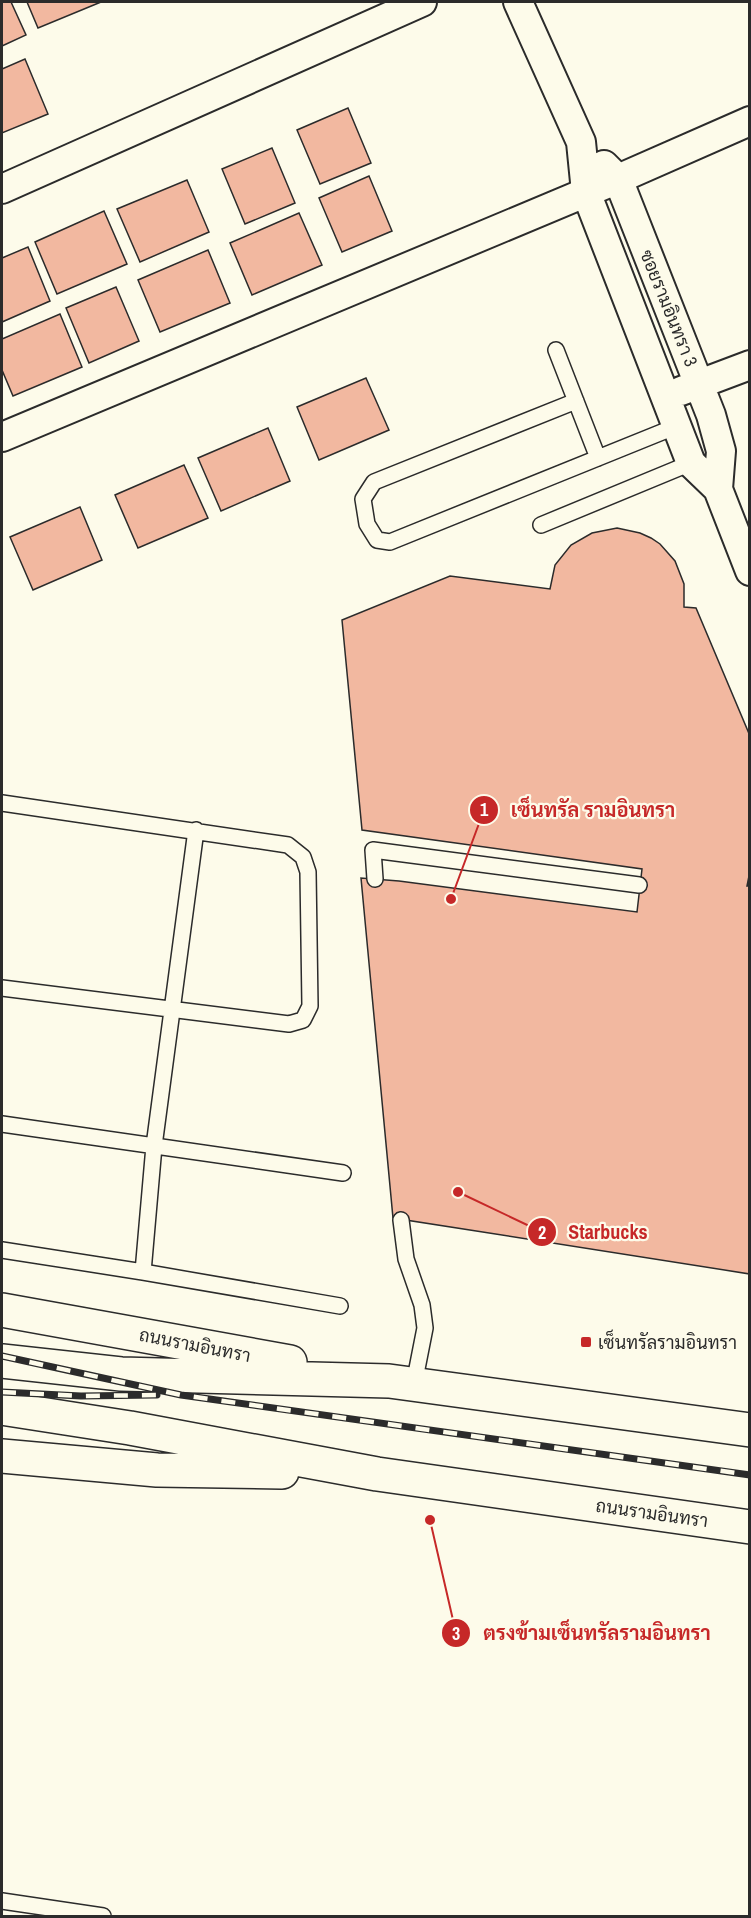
<svg xmlns="http://www.w3.org/2000/svg" width="751" height="1918" viewBox="0 0 751 1918" font-family="'Archivo Narrow',Sarabun,sans-serif">
<style>
.building{fill:#f2b8a0;stroke:#2b2b2b;stroke-width:1.5}
.lines{fill:none;stroke-linecap:round;stroke-linejoin:round}
.service-casing{stroke:#2b2b2b;stroke-width:18}
.minor-casing{stroke:#2b2b2b;stroke-width:32}
.primary-casing{stroke:#2b2b2b;stroke-width:36}
.service{stroke:#fdfbea;stroke-width:15}
.minor{stroke:#fdfbea;stroke-width:28}
.primary{stroke:#fdfbea;stroke-width:33}
.rail-casing{stroke:#2b2b2b;stroke-width:7}
.rail{stroke:#fdfbea;stroke-width:4.5;stroke-dasharray:14;stroke-linecap:butt}
.poi-dot{fill:#c62828;stroke:#fdfbea;stroke-width:2}
.labels{text-anchor:middle;dominant-baseline:central;stroke-width:4.5;stroke-linejoin:round;paint-order:stroke}
.street-label{font-size:18px;fill:#2b2b2b;stroke:#fdfbea}
.poi-label{font-size:18px;fill:#2b2b2b;stroke:#fdfbea;text-anchor:start}
.leader{fill:none;stroke:#c62828;stroke-width:2}
.callout-dot{fill:#c62828;stroke:#fdfbea;stroke-width:2}
.mark-label{font-size:18px;text-anchor:middle;font-weight:bold;fill:#fff}
.callout-label{font-size:20px;text-anchor:middle;font-weight:bold;fill:#c62828;stroke:#fdfbea;stroke-width:4.5;stroke-linejoin:round;paint-order:stroke}
</style>
<rect width="100%" height="100%" fill="#fdfbea"/>
<path class="building" d="M 2,2 L 11,2 L 26,35 L 2,46 Z
M 27,2 L 101,2 L 38,28 Z
M 25,59 L 48,114 L 2,133 L 2,69 Z
M 348,108 L 371,163 L 320,184 L 297,130 Z
M 272,148 L 295,203 L 245,224 L 222,169 Z
M 369,176 L 392,231 L 342,252 L 319,198 Z
M 187,180 L 209,232 L 140,262 L 117,209 Z
M 104,211 L 127,264 L 57,294 L 35,242 Z
M 299,213 L 322,265 L 252,295 L 230,243 Z
M 28,247 L 50,301 L 2,322 L 2,258 Z
M 208,250 L 230,303 L 160,332 L 138,280 Z
M 116,287 L 139,341 L 89,363 L 66,308 Z
M 60,314 L 82,367 L 13,396 L 2,370 L 2,339 Z
M 366,378 L 389,430 L 319,460 L 297,407 Z
M 268,428 L 290,481 L 221,511 L 198,458 Z
M 184,465 L 208,518 L 138,548 L 115,495 Z
M 80,507 L 102,560 L 33,590 L 10,537 Z
M 617,528 L 640,533 L 651,538 L 660,544 L 675,561 L 684,584 L 684,607 L 696,608 L 750,736 L 750,871 L 747,886 L 750,886 L 750,1274 L 393,1218 L 361,878 L 399,881 L 637,912 L 642,869 L 362,830 L 342,620 L 450,576 L 550,589 L 555,565 L 571,545 L 592,533 Z"/>
<g class="lines">
<g class="service-casing">
<path id="service" d="M 556,350 L 598,458
M 576,401 L 374,482 L 363,499 L 367,524 L 377,540 L 390,542 L 677,426
M 541,525 L 691,463
M 2,803 L 288,845 L 303,857 L 308,872 L 310,1006 L 303,1020 L 289,1024 L 2,988
M 375,879 L 373,850 L 639,885
M 2,1124 L 343,1173
M 401,1220 L 406,1259 L 422,1305 L 425,1328 L 414,1384
M 2,1250 L 143,1272 L 340,1306
M 143,1272 L 154,1146 L 196,830
M 2,1901 L 103,1916"/>
</g>
<g class="minor-casing">
<path id="minor" d="M 518,2 L 581,142 L 586,192 L 691,463 L 718,489 L 750,571
M 604,165 L 618,179 L 711,415 L 721,451 L 718,489
M 2,189 L 422,2
M 681,391 L 750,365
M 2,437 L 618,179 L 750,121"/>
</g>
<g class="primary-casing">
<path id="primary" d="M 2,1310 L 290,1362
M 2,1361 L 121,1374 L 389,1381 L 750,1430
M 2,1408 L 130,1428 L 377,1474 L 750,1527
M 2,1456 L 157,1470 L 282,1472"/>
</g>
<use href="#service" class="service"/>
<use href="#minor" class="minor"/>
<use href="#primary" class="primary"/>
<g class="rail-casing">
<path id="rail" d="M 2,1356 L 181,1395 L 750,1475
M 2,1392 L 81,1396 L 157,1395"/>
</g>
<use href="#rail" class="rail"/>
</g>
<rect class="poi-dot" x="580" y="1336" width="12" height="12" rx="3"/>
<g class="labels">
<g class="street-label">
<text transform="translate(669 308) rotate(68)">ซอยรามอินทรา 3</text>
<text transform="translate(195 1345) rotate(11)">ถนนรามอินทรา</text>
<text transform="translate(652 1513) rotate(8)">ถนนรามอินทรา</text>
</g>
<g class="poi-label">
<text x="598" y="1342">เซ็นทรัลรามอินทรา</text>
</g>
</g>
<path class="leader" d="M451 899L484 810M458 1192L542 1232M430 1520L456 1633"/>
<g class="callout-dot">
<circle cx="451" cy="899" r="6"/>
<circle cx="458" cy="1192" r="6"/>
<circle cx="430" cy="1520" r="6"/>
<circle cx="484" cy="810" r="15"/>
<circle cx="542" cy="1232" r="15"/>
<circle cx="456" cy="1633" r="15"/>
</g>
<g class="mark-label">
<text x="484" y="816">1</text>
<text x="542" y="1239">2</text>
<text x="456" y="1640">3</text>
</g>
<g class="callout-label">
<text x="593" y="817">เซ็นทรัล รามอินทรา</text>
<text x="608" y="1239">Starbucks</text>
<text x="597" y="1640">ตรงข้ามเซ็นทรัลรามอินทรา</text>
</g>
<rect width="751" height="1918" fill="none" stroke="#2b2b2b" stroke-width="6"/>
</svg>
